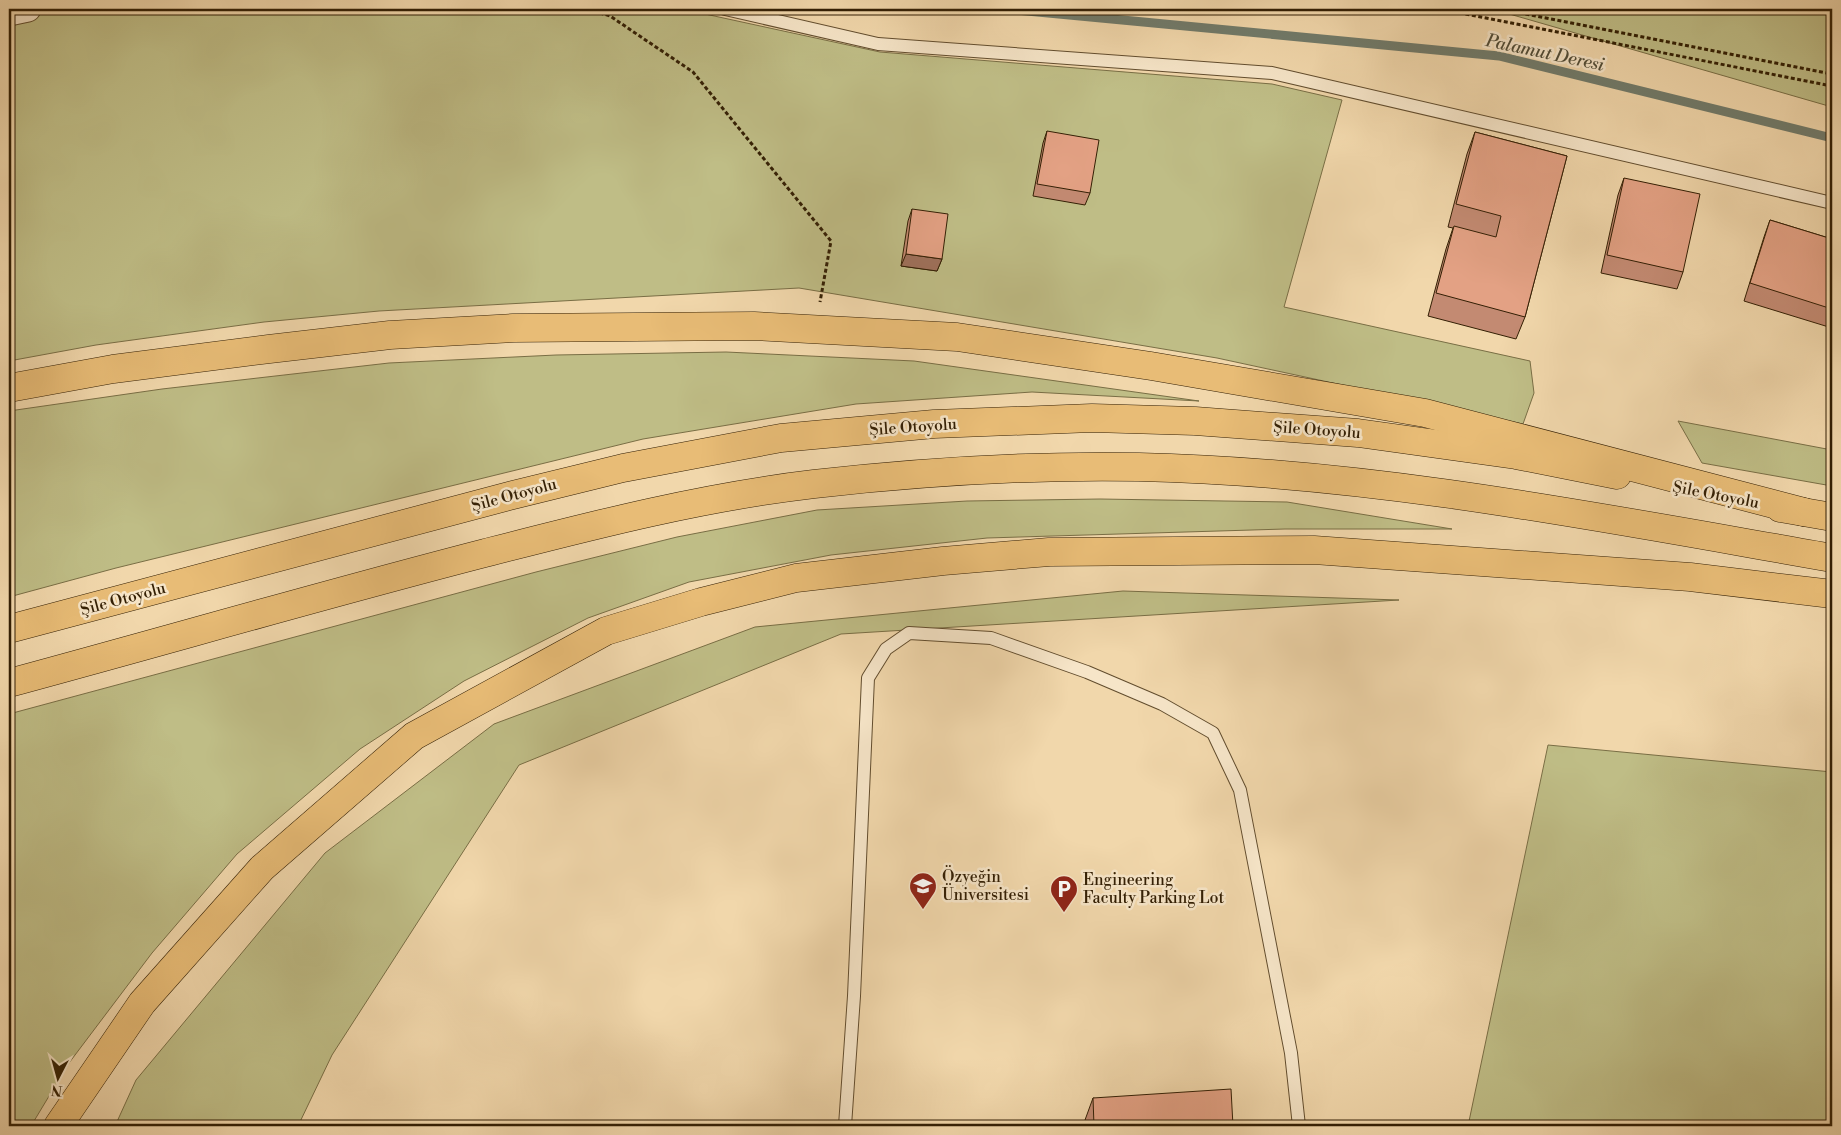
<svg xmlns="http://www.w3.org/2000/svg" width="1841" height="1135" viewBox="0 0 1841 1135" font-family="'Libre Bodoni',serif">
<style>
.green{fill:#bfbd86;stroke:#796e45}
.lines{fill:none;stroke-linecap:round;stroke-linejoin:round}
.stream{stroke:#717b6b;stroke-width:9}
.service-casing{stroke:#624d2e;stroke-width:14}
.minor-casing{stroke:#624d2e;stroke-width:27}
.trunk-casing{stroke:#331f04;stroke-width:29}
.motorway-casing{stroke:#331f04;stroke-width:29}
.path{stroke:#331f04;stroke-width:3;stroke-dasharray:4 2.5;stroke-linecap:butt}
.service{stroke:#f6e5c8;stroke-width:12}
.minor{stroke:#f6e5c8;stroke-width:25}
.trunk{stroke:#e8bc76;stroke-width:28}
.motorway{stroke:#e8bc76;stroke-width:28}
.wall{fill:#c38a72;stroke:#331f04}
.shaded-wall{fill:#9f715c;stroke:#331f04}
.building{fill:#e3a184;stroke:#331f04}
.labels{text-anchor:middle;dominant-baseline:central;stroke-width:5;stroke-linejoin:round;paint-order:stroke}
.street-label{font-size:16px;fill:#331f04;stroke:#f6e5c8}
.poi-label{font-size:16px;fill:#331f04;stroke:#f6e5c8;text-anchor:start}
.water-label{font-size:18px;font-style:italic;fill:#524d37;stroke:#f6e5c8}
</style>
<rect width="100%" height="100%" fill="#f1d7ab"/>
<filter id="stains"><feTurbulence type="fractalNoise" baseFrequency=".004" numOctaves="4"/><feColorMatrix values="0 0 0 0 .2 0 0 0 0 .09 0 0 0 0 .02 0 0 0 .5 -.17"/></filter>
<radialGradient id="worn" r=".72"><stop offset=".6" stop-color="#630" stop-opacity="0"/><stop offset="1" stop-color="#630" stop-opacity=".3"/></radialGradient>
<path class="green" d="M 9,9 L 682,9 L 880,52 L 1272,84 L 1342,100 L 1284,307 L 1530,361 L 1534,393 L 1523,424 L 1217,358 L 799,288 L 379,311 L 264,322 L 96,345 L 9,361 Z
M 1492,9 L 1832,9 L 1832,107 Z
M 726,352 L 914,361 L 1199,401 L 1032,392 L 856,404 L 643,439 L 116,568 L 9,597 L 9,411 L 162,389 L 389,363 L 556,355 Z
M 1678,421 L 1832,450 L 1832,486 L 1702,463 Z
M 1100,499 L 1287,502 L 1452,529 L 1285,529 L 987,538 L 831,555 L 689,582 L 588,618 L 464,681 L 360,749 L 237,854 L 152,953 L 69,1063 L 31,1126 L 9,1126 L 9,714 L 536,572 L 677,537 L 817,510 L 967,501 Z
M 1123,591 L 1399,600 L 841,634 L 519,765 L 332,1055 L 298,1126 L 115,1126 L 136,1080 L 325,853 L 494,724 L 755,627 Z
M 1548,745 L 1832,772 L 1832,1126 L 1468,1126 Z"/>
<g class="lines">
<path class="stream" d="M 1007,9 L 1499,56 L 1832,138"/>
<g class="service-casing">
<path id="service" d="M 725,9 L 878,44 L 1272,73 L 1832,203
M 845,1126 L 854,996 L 868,678 L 886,649 L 909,633 L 991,638 L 1087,672 L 1162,704 L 1213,733 L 1240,790 L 1291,1053 L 1299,1126"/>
</g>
<g class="minor-casing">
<path id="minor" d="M 9,13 L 28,9"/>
</g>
<g class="trunk-casing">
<path id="trunk" d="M 1780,508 L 1832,517
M 9,629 L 509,496 L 623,468 L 781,438 L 934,424 L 1092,418 L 1195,421 L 1358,433 L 1516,455 L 1617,475
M 9,683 C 168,640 326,594 485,553 C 594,525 702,497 814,484 C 921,472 1031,465 1139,467 C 1372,472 1603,518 1832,558"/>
</g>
<g class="motorway-casing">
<path id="motorway" d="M 9,388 L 113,369 L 269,349 L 390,335 L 513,328 L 754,326 L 957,337 L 1151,366 L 1425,413 L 1804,512
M 58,1126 L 142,1003 L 262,868 L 414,736 L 606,631 L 701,602 L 796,578 L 943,561 L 1049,552 L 1314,550 L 1690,577 L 1832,594"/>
</g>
<path class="path" d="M 587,9 L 610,16 L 693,72 L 831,241 L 820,302
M 1440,9 L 1832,86
M 1500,9 L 1832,74"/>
<use href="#service" class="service"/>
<use href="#minor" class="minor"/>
<use href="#trunk" class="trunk"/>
<use href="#motorway" class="motorway"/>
</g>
<path class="wall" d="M 1047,131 L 1090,193 L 1085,205 L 1033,196 L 1043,143 Z
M 1475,132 L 1567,156 L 1525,317 L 1516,339 L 1428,316 L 1446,249 L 1453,228 L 1448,227 L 1467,154 Z
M 1624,178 L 1683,272 L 1677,289 L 1601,273 L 1618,195 Z
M 912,209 L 942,259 L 937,271 L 901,266 L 908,221 Z
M 1770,220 L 1832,239 L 1832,328 L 1744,301 L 1764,237 Z
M 1093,1098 L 1233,1126 L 1085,1126 L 1085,1120 Z"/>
<path class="shaded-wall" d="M 906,254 L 942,259 L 937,271 L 901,266 Z"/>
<path class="building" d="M 1047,131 L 1099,140 L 1090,193 L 1037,184 Z
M 1475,132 L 1567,156 L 1525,317 L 1436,293 L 1454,226 L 1496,237 L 1501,216 L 1456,204 Z
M 1624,178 L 1700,194 L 1683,272 L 1607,255 Z
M 912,209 L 948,214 L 942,259 L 906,254 Z
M 1770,220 L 1832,239 L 1832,309 L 1750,283 Z
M 1231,1089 L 1233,1126 L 1094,1126 L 1093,1098 Z"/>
<defs>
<g id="university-pin" transform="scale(1.4375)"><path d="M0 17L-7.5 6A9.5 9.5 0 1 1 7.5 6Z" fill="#8f2418" stroke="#f6e5c8"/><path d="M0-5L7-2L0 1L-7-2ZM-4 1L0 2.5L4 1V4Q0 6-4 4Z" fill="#fff"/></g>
<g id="parking-pin" transform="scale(1.4375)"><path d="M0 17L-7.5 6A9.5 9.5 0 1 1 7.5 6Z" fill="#8f2418" stroke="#f6e5c8"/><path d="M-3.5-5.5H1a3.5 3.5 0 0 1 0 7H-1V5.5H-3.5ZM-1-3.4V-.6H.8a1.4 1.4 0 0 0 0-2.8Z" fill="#fff"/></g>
</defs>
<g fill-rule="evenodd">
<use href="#university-pin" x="923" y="886"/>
<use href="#parking-pin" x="1064" y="889"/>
</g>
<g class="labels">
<g class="street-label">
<text transform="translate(913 427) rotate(-4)">Şile Otoyolu</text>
<text transform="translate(1317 430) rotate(4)">Şile Otoyolu</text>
<text transform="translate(514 495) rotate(-15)">Şile Otoyolu</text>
<text transform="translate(1716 495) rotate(11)">Şile Otoyolu</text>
<text transform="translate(123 599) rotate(-15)">Şile Otoyolu</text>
</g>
<g class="poi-label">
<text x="942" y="877">Özyeğin<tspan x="942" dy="18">Üniversitesi</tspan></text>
<text x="1083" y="880">Engineering<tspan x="1083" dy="18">Faculty Parking Lot</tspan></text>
</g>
<g class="water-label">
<text transform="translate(1545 53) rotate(12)">Palamut Deresi</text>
</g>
</g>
<rect width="1841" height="1135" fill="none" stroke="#f1d7ab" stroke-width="30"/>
<rect x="10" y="10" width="1821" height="1115" fill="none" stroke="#331f04" stroke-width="2.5"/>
<rect x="15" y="15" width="1811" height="1105" fill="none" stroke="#331f04"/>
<g transform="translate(58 1078) rotate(186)" stroke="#f6e5c8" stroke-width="4" paint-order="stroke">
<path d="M0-4L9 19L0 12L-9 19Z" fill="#331f04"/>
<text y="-8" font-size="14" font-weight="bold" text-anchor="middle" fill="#331f04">N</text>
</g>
<rect width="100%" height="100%" filter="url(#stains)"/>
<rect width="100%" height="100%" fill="url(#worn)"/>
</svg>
